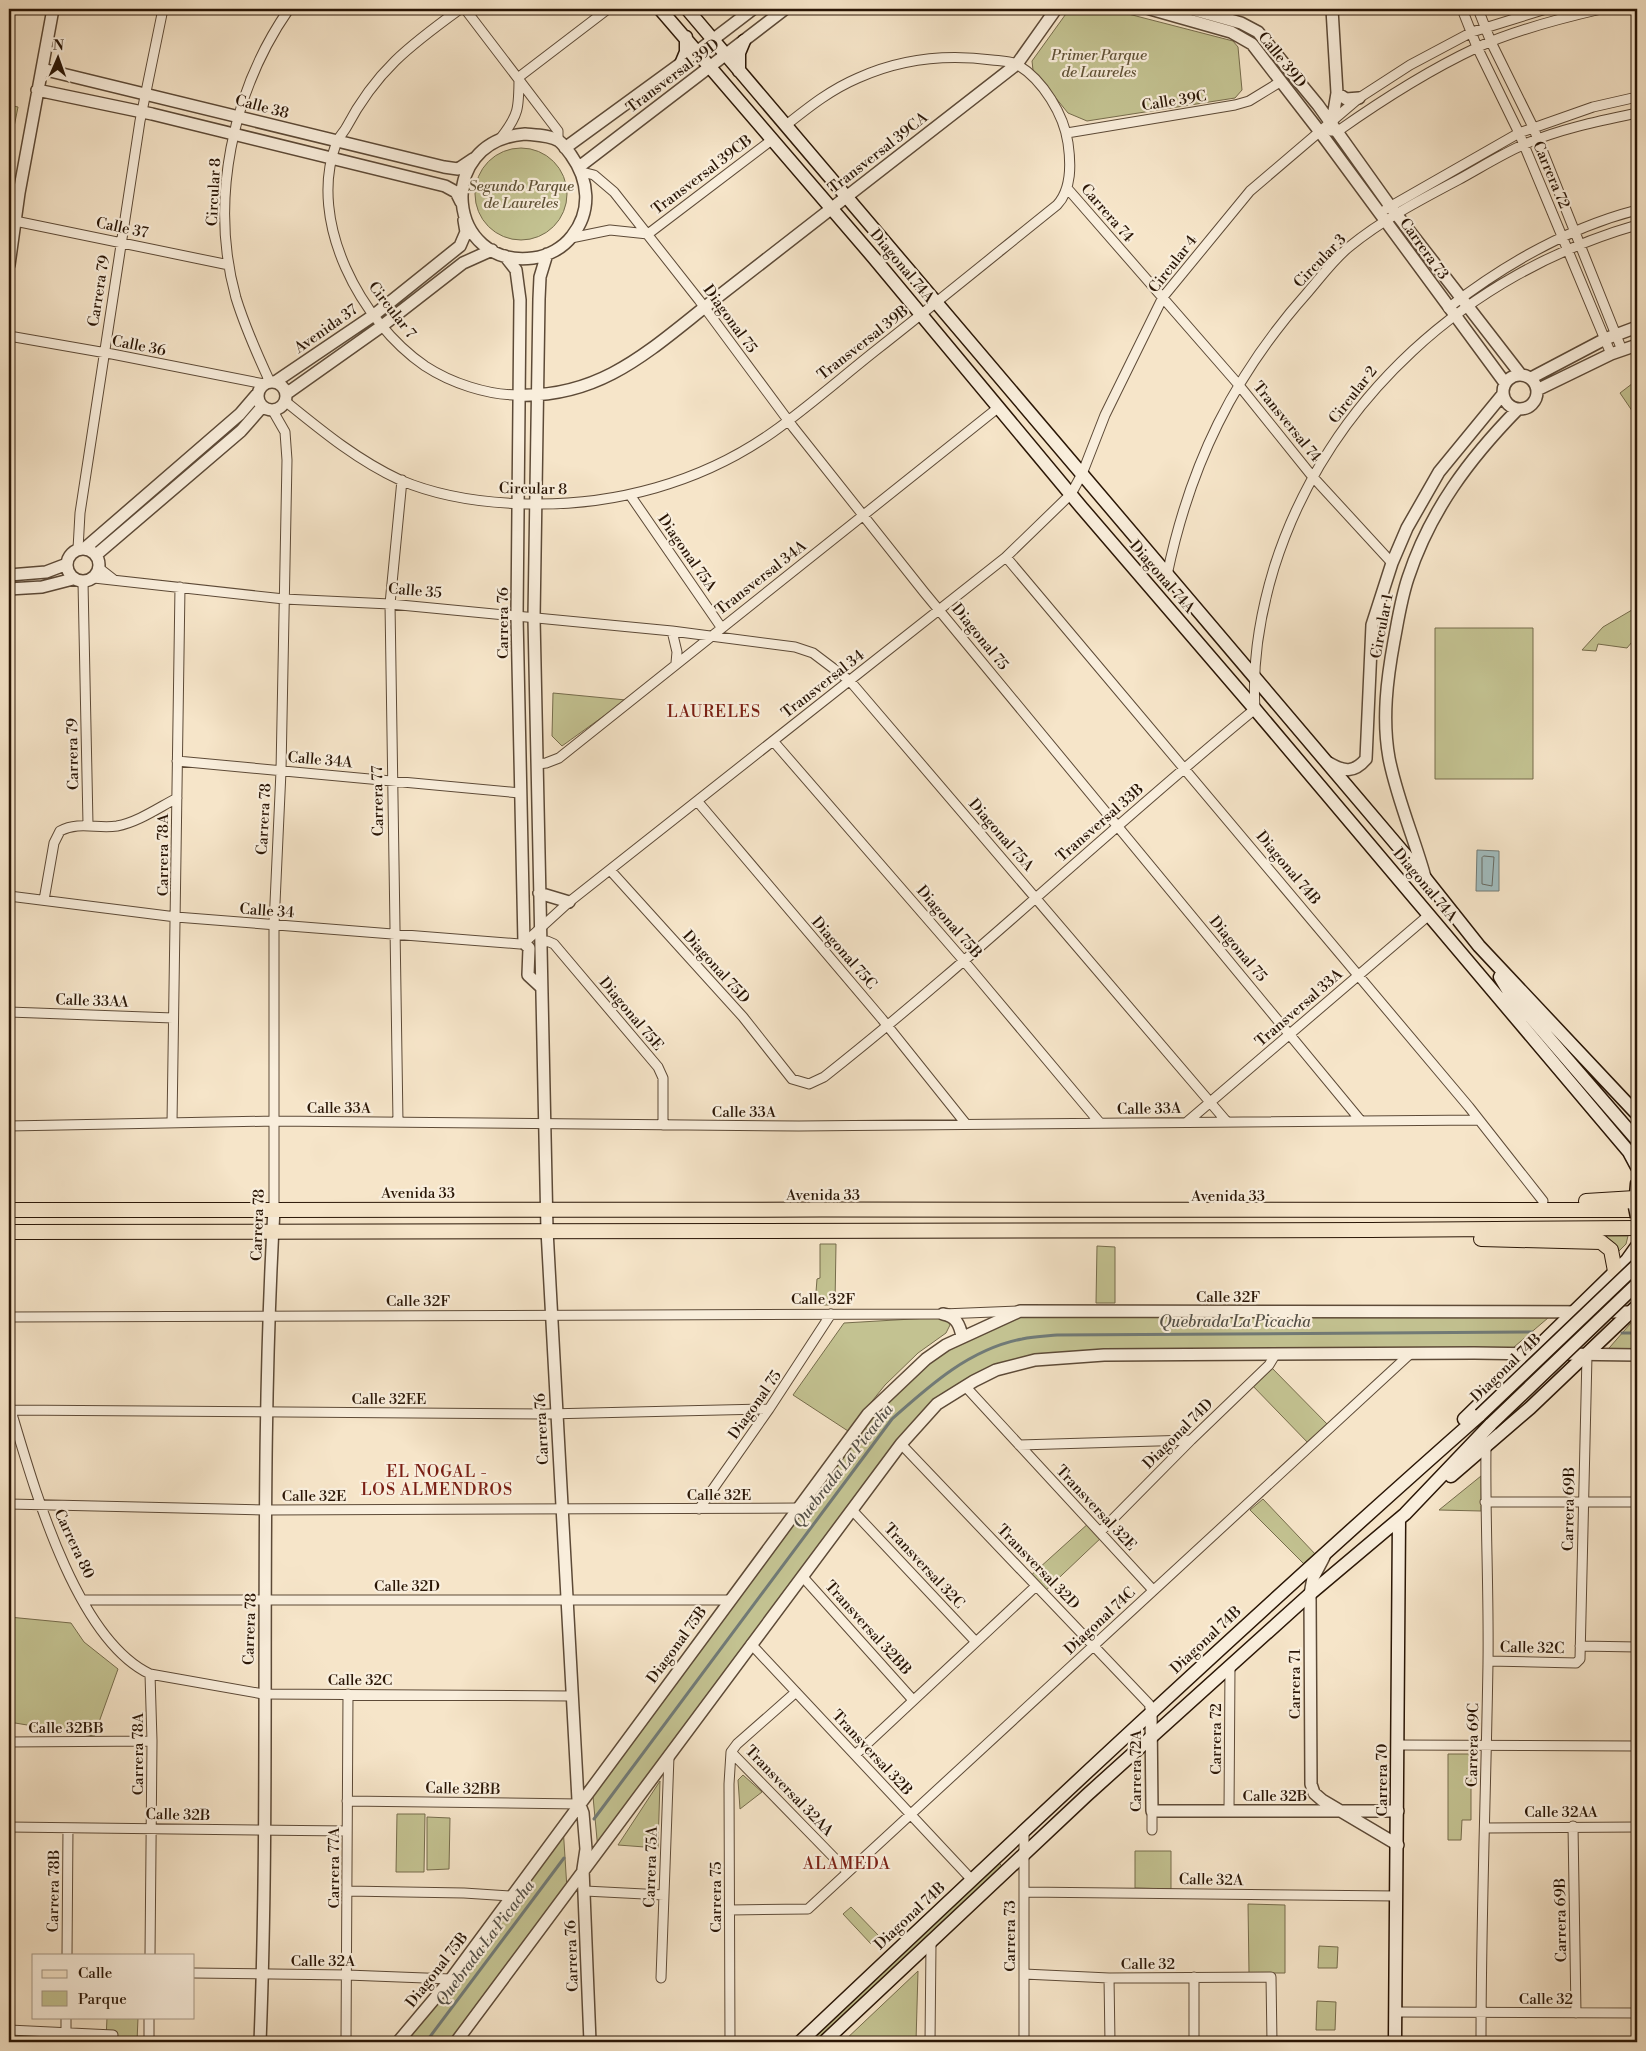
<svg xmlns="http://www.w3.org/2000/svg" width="1646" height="2051" viewBox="0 0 1646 2051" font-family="'Libre Bodoni',serif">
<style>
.green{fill:#c3c291;stroke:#766c4c}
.water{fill:#a1bdc0;stroke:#717a76}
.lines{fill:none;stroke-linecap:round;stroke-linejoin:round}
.shore{stroke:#666a63;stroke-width:1}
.stream{stroke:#717a76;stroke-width:3}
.minor-casing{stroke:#5d4a37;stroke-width:11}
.tertiary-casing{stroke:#5d4a37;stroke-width:14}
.secondary-casing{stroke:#2a1606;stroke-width:15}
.primary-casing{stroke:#2a1606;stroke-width:16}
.minor{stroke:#f9eedc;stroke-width:9}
.tertiary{stroke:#f9eedc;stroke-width:11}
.secondary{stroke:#f9eedc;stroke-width:12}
.primary{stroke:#f6e5c9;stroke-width:14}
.secondary-bridge-casing{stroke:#2a1606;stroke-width:15;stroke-linecap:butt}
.secondary-bridge{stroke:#f9eedc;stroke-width:12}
.labels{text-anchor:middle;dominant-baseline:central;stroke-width:4.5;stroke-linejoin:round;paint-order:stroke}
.park-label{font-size:15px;font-style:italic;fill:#605237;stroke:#f9eedc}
.street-label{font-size:15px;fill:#2a1606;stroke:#f9eedc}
.neighbourhood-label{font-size:16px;letter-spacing:1px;fill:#7a1f14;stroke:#f9eedc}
.water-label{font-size:16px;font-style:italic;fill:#545047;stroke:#f9eedc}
</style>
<rect width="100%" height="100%" fill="#f6e5c9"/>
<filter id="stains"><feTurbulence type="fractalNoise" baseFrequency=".004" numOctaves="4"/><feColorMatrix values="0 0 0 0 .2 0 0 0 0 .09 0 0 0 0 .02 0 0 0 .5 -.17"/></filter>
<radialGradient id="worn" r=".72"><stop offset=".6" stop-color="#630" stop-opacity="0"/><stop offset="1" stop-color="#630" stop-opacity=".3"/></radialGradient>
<path class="green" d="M 1074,9 L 1109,9 L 1233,41 L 1238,47 L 1242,90 L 1235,98 L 1087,121 L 1068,113 L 1033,70 L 1032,61 L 1068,11 Z
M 9,105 L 18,107 L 13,132 L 9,131 Z
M475 194a46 46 0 1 1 92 0a46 46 0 1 1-92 0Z
M 1637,380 L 1637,418 L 1620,393 Z
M 1637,607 L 1637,636 L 1627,648 L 1598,644 L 1596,651 L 1582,650 L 1603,627 Z
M 1435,628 L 1533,628 L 1533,779 L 1435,779 Z
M 553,693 L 626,700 L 562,746 L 552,736 Z
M 1604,1236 L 1628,1236 L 1626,1244 L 1618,1252 Z
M 820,1244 L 836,1244 L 835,1305 L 815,1305 L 817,1279 L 820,1278 Z
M 1097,1246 L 1115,1247 L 1115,1303 L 1096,1303 Z
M 1020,1311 L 1555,1312 L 1507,1353 L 1104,1355 L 996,1370 L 937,1404 L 598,1850 L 592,1786 L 868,1414 L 926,1359 Z
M 1637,1316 L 1637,1355 L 1603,1355 Z
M 946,1317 L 950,1325 L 946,1333 L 918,1353 L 885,1385 L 848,1431 L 793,1395 L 844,1323 Z
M 1269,1365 L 1330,1427 L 1310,1445 L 1250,1383 Z
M 1481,1476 L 1481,1511 L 1439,1510 Z
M 1263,1499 L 1317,1556 L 1306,1566 L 1250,1510 Z
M 1090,1522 L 1103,1536 L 1043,1593 L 1028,1578 Z
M 9,1617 L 71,1623 L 84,1642 L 118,1669 L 94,1736 L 9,1722 Z
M 1448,1754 L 1471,1754 L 1471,1820 L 1462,1820 L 1461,1840 L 1448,1840 Z
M 743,1775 L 762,1792 L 740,1809 L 738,1780 Z
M 660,1781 L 658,1848 L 618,1845 Z
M 397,1814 L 425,1814 L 424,1872 L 396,1872 Z
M 427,1817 L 450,1818 L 449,1869 L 427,1870 Z
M 563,1826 L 567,1889 L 454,2042 L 405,2042 Z
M 1135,1851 L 1171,1851 L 1171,1889 L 1135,1888 Z
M 995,1858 L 1006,1871 L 824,2042 L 800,2042 Z
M 1248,1904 L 1285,1905 L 1285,1973 L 1249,1973 Z
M 851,1907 L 879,1936 L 871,1944 L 843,1914 Z
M 1319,1946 L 1338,1947 L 1337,1968 L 1318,1968 Z
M 918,1971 L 916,2042 L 843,2042 Z
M 1317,2001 L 1336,2002 L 1335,2030 L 1316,2030 Z
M 107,2017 L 138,2018 L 137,2042 L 106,2041 Z"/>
<path class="water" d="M 1477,850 L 1499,851 L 1499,891 L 1476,891 Z"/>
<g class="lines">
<path class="shore" d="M 1484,856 L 1494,857 L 1492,886 L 1482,884 L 1482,858 Z"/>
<path class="stream" d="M 1622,1333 L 1637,1333
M 594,1819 L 892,1419 C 930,1385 970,1349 1022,1339 C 1034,1336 1046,1336 1057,1335 L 1532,1332
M 426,2042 L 564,1858"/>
<g class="minor-casing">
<path id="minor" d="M 460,9 C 409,46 376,71 346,128 C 343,133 338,138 336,144 C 307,222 361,322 425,366 C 451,383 487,395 518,395
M 465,9 L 558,131 L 558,140
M 1462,9 L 1477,47 L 1519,133 L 1611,354
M 1478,9 L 1491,42 L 1533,127 L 1622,350
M 519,77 L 608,9
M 1331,131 L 1338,131 C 1382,100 1427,71 1476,48 C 1512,31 1562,18 1601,9
M 1067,133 L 1235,105 L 1249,101 L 1280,82
M 500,139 C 519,115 519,108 519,77
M 582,172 L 594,175 L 614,192 L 699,300 L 793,427 L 924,592 L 1361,1121
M 1067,188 L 1238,384 L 1312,476 L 1392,563
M 1386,209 L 1519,133 L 1593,107 L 1637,97
M 15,221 L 229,265
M 648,234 L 773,139
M 571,238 L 610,230 L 648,234
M 1448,308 C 1505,264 1567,228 1637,210
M 9,336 L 112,354 L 264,384
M 270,382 C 257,354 245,327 236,298 C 209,201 232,91 289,9
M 285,401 C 322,431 357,460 400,480 C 440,497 484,503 527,504 C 614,506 701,483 773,432 C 808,407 841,378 875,351 C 936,303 996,254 1057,205 C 1072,189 1071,164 1068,143 C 1064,115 1043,80 1018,65 C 1012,61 1000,61 992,60 C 947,54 900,59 858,78 C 830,90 809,107 785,126
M 273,411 L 285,432 L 287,460 L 281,771 L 274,925 L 274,1209
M 630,495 L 721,627
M 78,549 L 80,513 L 140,121 L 163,9
M 1006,557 L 1469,1107 L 1543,1201
M 99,568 L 113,579
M 1167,575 C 1190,465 1233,376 1308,292 C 1321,277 1334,259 1349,247 C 1382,220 1420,200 1458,180 C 1480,168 1502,154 1525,144 C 1560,129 1599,121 1637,113
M 94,578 L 284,599 L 390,604 L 672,631 L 795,647 L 813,653 L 850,681 L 1227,1122
M 83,582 L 88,824
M 672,631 L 677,652 L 676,663
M 774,742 L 964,961 L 1100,1123
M 177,761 L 520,793
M 538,764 L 546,763 L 559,758 L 999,407
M 698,802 L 882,1019 L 966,1124
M 610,870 L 743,1017 L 792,1079 L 809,1084 L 824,1077 C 972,960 1109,829 1255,709 C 1252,660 1260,614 1274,568 C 1327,399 1469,273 1637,225
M 9,896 L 176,917 L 520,944 L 524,943 L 569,902 L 1006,557 L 1071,494 L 1082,474 L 1105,415 L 1163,297 L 1250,191 L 1359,98 L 1410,65 L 1472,32 L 1546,9
M 44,900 L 54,843 L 60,831 C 79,821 97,829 117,826 C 138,822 158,808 177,798
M 542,944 L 547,941 L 554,944 L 658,1067 L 663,1078 L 663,1125
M 9,1012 L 173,1018
M 398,1122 L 390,604 L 402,480
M 1187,1122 L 1429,915
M 172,1123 L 180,587
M 9,1126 L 274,1121 L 799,1126 L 1479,1120
M 9,1317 L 943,1314 L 1018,1311
M 965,1386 L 1153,1590
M 9,1404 C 32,1480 74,1638 150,1674 L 263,1694 L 571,1696
M 9,1410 L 547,1414 L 769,1409
M 901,1444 L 1149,1704 L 1151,1712
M 1019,1445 L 1191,1440
M 1485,1502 L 1637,1502
M 9,1504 L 267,1510 L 799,1508
M 699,1509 L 769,1409 L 831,1314
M 852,1510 L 976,1642
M 1100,1532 L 1191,1440 L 1269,1365 L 1275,1355
M 802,1576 L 913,1700
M 84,1600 L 730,1600
M 751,1644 L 972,1880
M 1580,1646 L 1637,1647
M 1488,1661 L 1576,1663 L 1580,1659 L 1587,1355
M 9,1742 L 152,1741
M 1398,1745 L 1637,1746
M 731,1752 L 847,1871
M 855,1755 L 1036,1586
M 347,1801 L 579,1804
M 1152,1811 L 1152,1830
M 1229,1811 L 1230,1667
M 1573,1826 L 1576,2013
M 9,1827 L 347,1831
M 1486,1828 L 1637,1827
M 347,1891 L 464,1893 L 510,1896
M 585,1891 L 664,1895
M 1025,1892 L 1397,1896
M 730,1910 L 808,1909 L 1410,1354
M 67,1955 L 68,1828
M 150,1955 L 152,1741 L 150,1674
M 194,1973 L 347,1975 L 451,1979
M 1024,1974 L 1109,1978 L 1271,1977 L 1272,2042
M 1194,1977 L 1194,2042
M 661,1978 L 669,1756
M 1109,1978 L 1110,2042
M 1395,2012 L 1637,2013
M 9,2030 L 113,2035
M 66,2033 L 66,2017
M 149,2042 L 149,2017
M 346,2042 L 348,1694
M 730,2042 L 729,1784 L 731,1752 L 737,1744 L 796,1692
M 930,2042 L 931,1944
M 1024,2042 L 1024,1830
M 1481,2042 C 1481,1916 1486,1790 1488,1663 C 1489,1591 1485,1519 1486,1447"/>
</g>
<g class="tertiary-casing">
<path id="tertiary" d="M 1150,9 L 1231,32 L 1252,44 L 1320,132 L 1505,383
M 1191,9 L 1241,23 L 1258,32 L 1318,105 L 1390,206 L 1521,375
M 42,69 L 444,167 L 458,169 L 473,159
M 37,90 L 152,114 L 445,186 L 456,192 L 461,202
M 1337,93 L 1346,99 L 1359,98
M 1332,123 L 1337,93 L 1332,9
M 525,134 C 535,135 550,135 559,141 C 563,144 568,151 571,155 C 589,180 592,211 572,236 C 563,248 548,256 533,258 C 447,269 433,141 525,134 Z
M 565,148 L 698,51 L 753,9
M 579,167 L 785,9
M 547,254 L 540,277 L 539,299 L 534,618 L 547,1230 L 578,1800 L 583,1813 L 586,1849 L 583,1869 L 590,2042
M 505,256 L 516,270 L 520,300 L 517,616 L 524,943 L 529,948 L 528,975 L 541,987
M 9,265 L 19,193 L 53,9
M1503 392a17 17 0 1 1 34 0a17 17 0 1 1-34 0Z
M 1531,378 L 1605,339 L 1637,327
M258 396a14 14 0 1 1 28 0a14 14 0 1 1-28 0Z
M 275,382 L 374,315 L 460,246 L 466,232 L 464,220
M 1537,390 L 1611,354 L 1637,345
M 286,394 L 382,326 L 463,263 L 492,250
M 518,395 C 601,398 650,350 710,303 L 1017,64 L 1056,9
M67 565a16 16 0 1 1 32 0a16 16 0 1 1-32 0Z
M 84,549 L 240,414 L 258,393
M 96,555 L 241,431 L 262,407
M 9,575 L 46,572 L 67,564
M 9,589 L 42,587 L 73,579
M 1329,763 C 1344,772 1354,773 1366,759 L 1372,625 L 1392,563 L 1407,528 L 1439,472 L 1503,394
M 1425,877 C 1414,837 1397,799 1389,758 C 1382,719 1387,679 1394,641 C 1398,620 1401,599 1408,578 C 1430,511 1469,459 1518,409
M 539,893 L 569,902
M 943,1314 C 956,1316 960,1325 962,1337
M 1324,1557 L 1313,1578 L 1310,1594 L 1311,1784 L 1314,1793 L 1322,1800 L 1398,1845
M 1151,1712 L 1152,1811 L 1398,1811
M 260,2042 C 271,1765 258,1486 274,1209
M 398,2042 L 451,1979 L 868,1414 L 926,1359 L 946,1345 L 1020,1311 L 1635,1312
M 456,2042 L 901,1444 L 937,1404 L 974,1381 L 996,1370 L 1035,1360 L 1104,1355 L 1474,1353 L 1637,1355"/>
</g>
<g class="secondary-casing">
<path id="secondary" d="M 660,9 L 874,258 L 1082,508 L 1254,708 L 1629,1152 L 1637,1167
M 687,9 L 1425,878 L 1479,946 L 1637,1114
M 681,64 L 686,52 L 686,37
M 739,71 L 739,53 L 744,41
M 1500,977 L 1509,992 L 1637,1140
M 1635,1207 L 1637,1184
M 1464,1419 L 1627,1260 L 1637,1246
M 1451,1476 L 1530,1408 L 1637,1306
M 800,2042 C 1024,1830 1249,1619 1480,1415
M 824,2042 L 1087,1795 L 1310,1594 L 1405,1514 L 1491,1424
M 1395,2042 L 1399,1519"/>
</g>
<g class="primary-casing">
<path id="primary" d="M 1586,1201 L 1635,1198
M 9,1210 C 552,1207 1094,1212 1637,1210
M 9,1232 L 1370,1230 L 1637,1228
M 1481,1239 L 1601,1242 L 1611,1250 L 1615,1271"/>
</g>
<use href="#minor" class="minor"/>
<use href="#tertiary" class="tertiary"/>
<use href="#secondary" class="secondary"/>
<use href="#primary" class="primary"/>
<g class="secondary-bridge-casing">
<path id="secondary-bridge" d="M 1635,1207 L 1637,1217
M 1480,1415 L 1637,1265
M 1491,1424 L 1637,1284"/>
</g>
<use href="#secondary-bridge" class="secondary-bridge"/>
</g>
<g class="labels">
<g class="park-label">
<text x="1099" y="55">Primer Parque<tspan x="1099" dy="17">de Laureles</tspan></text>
<text x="521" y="186">Segundo Parque<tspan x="521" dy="17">de Laureles</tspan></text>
</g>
<g class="street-label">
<text transform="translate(1282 60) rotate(51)">Calle 39D</text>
<text transform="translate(673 76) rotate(-37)">Transversal 39D</text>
<text transform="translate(1174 101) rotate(-9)">Calle 39C</text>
<text transform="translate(262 107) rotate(15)">Calle 38</text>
<text transform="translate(878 153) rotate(-38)">Transversal 39CA</text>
<text transform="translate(702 175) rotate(-37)">Transversal 39CB</text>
<text transform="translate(1551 175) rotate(67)">Carrera 72</text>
<text transform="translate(214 192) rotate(-87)">Circular 8</text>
<text transform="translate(1107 213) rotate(49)">Carrera 74</text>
<text transform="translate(122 228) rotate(12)">Calle 37</text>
<text transform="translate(1424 249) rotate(54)">Carrera 73</text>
<text transform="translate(1320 261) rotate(-46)">Circular 3</text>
<text transform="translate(1173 264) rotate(-52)">Circular 4</text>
<text transform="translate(902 266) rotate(50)">Diagonal 74A</text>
<text transform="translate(99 291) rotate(-81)">Carrera 79</text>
<text transform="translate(392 310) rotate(52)">Circular 7</text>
<text transform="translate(730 319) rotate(54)">Diagonal 75</text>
<text transform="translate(326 329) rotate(-35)">Avenida 37</text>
<text transform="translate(863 343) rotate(-38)">Transversal 39B</text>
<text transform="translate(139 346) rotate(11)">Calle 36</text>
<text transform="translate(1353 395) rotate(-52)">Circular 2</text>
<text transform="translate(1287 422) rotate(51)">Transversal 74</text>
<text transform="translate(533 489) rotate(1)">Circular 8</text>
<text transform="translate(687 553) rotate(55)">Diagonal 75A</text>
<text transform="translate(1162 577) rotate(49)">Diagonal 74A</text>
<text transform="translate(761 578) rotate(-38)">Transversal 34A</text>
<text transform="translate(415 591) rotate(5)">Calle 35</text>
<text transform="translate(503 623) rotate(-90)">Carrera 76</text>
<text transform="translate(1382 626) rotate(-79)">Circular 1</text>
<text transform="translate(980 637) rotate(51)">Diagonal 75</text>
<text transform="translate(823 684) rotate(-38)">Transversal 34</text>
<text transform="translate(73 754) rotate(-91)">Carrera 79</text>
<text transform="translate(320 760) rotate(5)">Calle 34A</text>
<text transform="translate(378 801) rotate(-91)">Carrera 77</text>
<text transform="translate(264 819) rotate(-87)">Carrera 78</text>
<text transform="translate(1100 823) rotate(-41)">Transversal 33B</text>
<text transform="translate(1001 835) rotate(49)">Diagonal 75A</text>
<text transform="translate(163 855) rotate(-90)">Carrera 78A</text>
<text transform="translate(1288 868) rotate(50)">Diagonal 74B</text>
<text transform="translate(1425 885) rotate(50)">Diagonal 74A</text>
<text transform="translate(267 911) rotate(4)">Calle 34</text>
<text transform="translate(949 922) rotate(49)">Diagonal 75B</text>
<text transform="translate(1238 949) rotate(50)">Diagonal 75</text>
<text transform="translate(844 953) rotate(49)">Diagonal 75C</text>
<text transform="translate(716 967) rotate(48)">Diagonal 75D</text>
<text transform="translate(92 1001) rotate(2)">Calle 33AA</text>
<text transform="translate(1299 1008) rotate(-41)">Transversal 33A</text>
<text transform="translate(631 1014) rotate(50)">Diagonal 75E</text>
<text x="339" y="1108">Calle 33A</text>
<text transform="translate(1149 1109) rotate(-1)">Calle 33A</text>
<text x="744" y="1112">Calle 33A</text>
<text x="418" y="1193">Avenida 33</text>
<text x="823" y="1195">Avenida 33</text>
<text x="1228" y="1196">Avenida 33</text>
<text transform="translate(258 1225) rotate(-88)">Carrera 78</text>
<text x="1228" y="1297">Calle 32F</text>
<text x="823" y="1299">Calle 32F</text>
<text x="418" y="1301">Calle 32F</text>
<text transform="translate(1506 1368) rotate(-44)">Diagonal 74B</text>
<text x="389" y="1399">Calle 32EE</text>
<text transform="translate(755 1405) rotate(-55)">Diagonal 75</text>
<text transform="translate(542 1429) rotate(-93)">Carrera 76</text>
<text transform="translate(1178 1434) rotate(-45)">Diagonal 74D</text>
<text x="719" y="1495">Calle 32E</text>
<text x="314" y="1496">Calle 32E</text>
<text transform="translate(1096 1508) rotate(47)">Transversal 32E</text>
<text transform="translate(1569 1509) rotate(-89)">Carrera 69B</text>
<text transform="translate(74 1544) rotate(65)">Carrera 80</text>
<text transform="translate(924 1566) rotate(47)">Transversal 32C</text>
<text transform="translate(1038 1567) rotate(46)">Transversal 32D</text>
<text x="407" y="1586">Calle 32D</text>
<text transform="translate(1100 1621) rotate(-43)">Diagonal 74C</text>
<text transform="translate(868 1628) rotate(48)">Transversal 32BB</text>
<text transform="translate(250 1629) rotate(-88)">Carrera 78</text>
<text transform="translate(1206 1640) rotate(-43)">Diagonal 74B</text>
<text transform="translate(677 1645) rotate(-54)">Diagonal 75B</text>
<text transform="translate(1532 1648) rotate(1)">Calle 32C</text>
<text x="360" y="1680">Calle 32C</text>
<text transform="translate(1295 1684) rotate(-90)">Carrera 71</text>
<text x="66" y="1728">Calle 32BB</text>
<text transform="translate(1216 1739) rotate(-90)">Carrera 72</text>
<text transform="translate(1473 1745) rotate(-89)">Carrera 69C</text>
<text transform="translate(872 1753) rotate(47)">Transversal 32B</text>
<text transform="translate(138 1754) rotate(-90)">Carrera 78A</text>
<text transform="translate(1136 1771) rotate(-90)">Carrera 72A</text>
<text transform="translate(1382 1780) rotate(-90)">Carrera 70</text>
<text transform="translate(463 1789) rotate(1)">Calle 32BB</text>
<text transform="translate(789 1791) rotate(46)">Transversal 32AA</text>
<text x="1275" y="1796">Calle 32B</text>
<text x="1561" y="1812">Calle 32AA</text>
<text transform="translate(178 1815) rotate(1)">Calle 32B</text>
<text transform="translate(651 1867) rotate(-88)">Carrera 75A</text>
<text transform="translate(334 1868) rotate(-90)">Carrera 77A</text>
<text transform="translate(1211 1880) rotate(1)">Calle 32A</text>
<text transform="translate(54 1891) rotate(-89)">Carrera 78B</text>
<text transform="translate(716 1897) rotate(-90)">Carrera 75</text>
<text transform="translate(910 1916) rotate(-43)">Diagonal 74B</text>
<text transform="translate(1561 1920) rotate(-91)">Carrera 69B</text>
<text transform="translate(1010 1936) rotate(-90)">Carrera 73</text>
<text transform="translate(572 1956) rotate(-92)">Carrera 76</text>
<text x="323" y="1961">Calle 32A</text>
<text x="1148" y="1964">Calle 32</text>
<text transform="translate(437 1970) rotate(-52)">Diagonal 75B</text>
<text x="1546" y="1999">Calle 32</text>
</g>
<g class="neighbourhood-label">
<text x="714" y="712">LAURELES</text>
<text x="437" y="1472">EL NOGAL -<tspan x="437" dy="18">LOS ALMENDROS</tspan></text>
<text x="847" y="1864">ALAMEDA</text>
</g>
<g class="water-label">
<text x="1235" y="1322">Quebrada La Picacha</text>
<text transform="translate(843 1466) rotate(-52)">Quebrada La Picacha</text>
<text transform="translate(485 1943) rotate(-53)">Quebrada La Picacha</text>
</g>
</g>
<rect width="1646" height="2051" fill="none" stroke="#f6e5c9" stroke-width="30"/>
<rect x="10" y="10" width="1626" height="2031" fill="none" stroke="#2a1606" stroke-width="2.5"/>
<rect x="15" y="15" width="1616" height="2021" fill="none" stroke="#2a1606"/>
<rect x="32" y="1954" width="162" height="65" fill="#f9eedc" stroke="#a69886"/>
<rect x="42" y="1970" width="25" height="8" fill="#f6e5c9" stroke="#a69886"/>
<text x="78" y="1978" font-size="15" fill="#2a1606">Calle</text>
<rect x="42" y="1991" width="25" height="15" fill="#c3c291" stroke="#a69886"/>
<text x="78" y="2004" font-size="15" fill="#2a1606">Parque</text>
<g transform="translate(58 58) rotate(2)" stroke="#f9eedc" stroke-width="4" paint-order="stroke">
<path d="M0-4L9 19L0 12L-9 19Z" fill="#2a1606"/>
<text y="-8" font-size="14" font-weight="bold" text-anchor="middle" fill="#2a1606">N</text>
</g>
<rect width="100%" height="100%" filter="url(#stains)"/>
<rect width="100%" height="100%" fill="url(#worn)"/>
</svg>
